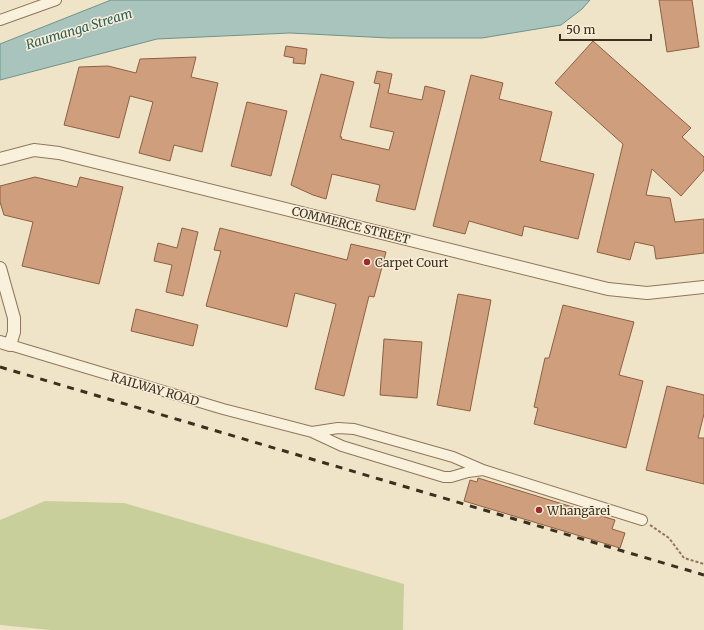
<svg xmlns="http://www.w3.org/2000/svg" width="704" height="630" viewBox="0 0 704 630" font-family="Merriweather,serif">
<style>
.green{fill:#c9cf9b}
.water{fill:#a9c4bc;stroke:#6f938a}
.building{fill:#cf9f7d;stroke:#8d5f41}
.lines{fill:none;stroke-linecap:round;stroke-linejoin:round}
.minor-casing{stroke:#8d765c;stroke-width:12}
.tertiary-casing{stroke:#8d765c;stroke-width:14}
.path{stroke:#8d765c;stroke-width:2;stroke-dasharray:3 2;stroke-linecap:butt}
.minor{stroke:#faf1dc;stroke-width:10}
.tertiary{stroke:#faf1dc;stroke-width:12}
.rail{stroke:#3d2e20;stroke-width:3;stroke-dasharray:7 7;stroke-linecap:butt}
.poi-dot{fill:#9e2a2b;stroke:#f7eed8;stroke-width:1.5}
.labels{text-anchor:middle;dominant-baseline:central;stroke-width:3;stroke-linejoin:round;paint-order:stroke}
.street-label{font-size:12px;fill:#3d2e20;stroke:#f7eed8}
.poi-label{font-size:12px;fill:#3d2e20;stroke:#f7eed8;text-anchor:start}
.water-label{font-size:13px;font-style:italic;fill:#2f5d5a;stroke:#f7eed8}
</style>
<rect width="100%" height="100%" fill="#f0e4c8"/>
<path class="green" d="M 45,501 L 124,503 L 404,584 L 403,630 L 50,630 L 0,625 L 0,520 Z"/>
<path class="water" d="M 111,0 L 590,0 L 582,9 L 561,25 L 482,38 L 389,38 L 290,33 L 157,39 L 0,80 L 0,44 Z"/>
<path class="building" d="M 659,0 L 692,0 L 699,47 L 667,52 Z
M 593,41 L 691,128 L 682,137 L 704,157 L 704,170 L 681,196 L 652,169 L 646,195 L 670,198 L 675,222 L 704,219 L 704,253 L 656,259 L 654,246 L 635,242 L 630,260 L 597,252 L 623,144 L 555,83 Z
M 286,46 L 307,49 L 305,64 L 293,63 L 294,58 L 284,56 Z
M 196,57 L 191,77 L 218,83 L 202,152 L 174,145 L 170,161 L 139,153 L 153,102 L 130,96 L 119,138 L 64,125 L 79,67 L 108,66 L 136,73 L 140,59 Z
M 377,71 L 392,74 L 388,93 L 422,100 L 425,86 L 445,91 L 415,210 L 376,201 L 380,185 L 332,174 L 326,199 L 313,195 L 291,185 L 321,74 L 354,82 L 340,137 L 342,137 L 341,139 L 389,150 L 394,132 L 370,127 L 380,84 L 374,83 Z
M 471,75 L 503,83 L 499,99 L 552,112 L 540,161 L 594,174 L 578,239 L 524,226 L 522,236 L 469,221 L 465,234 L 433,226 Z
M 247,102 L 287,111 L 271,176 L 231,166 Z
M 35,177 L 77,187 L 80,177 L 123,187 L 99,284 L 22,266 L 33,222 L 4,215 L 0,202 L 0,186 Z
M 182,228 L 198,232 L 183,296 L 166,292 L 172,265 L 154,261 L 158,243 L 177,248 Z
M 220,228 L 347,260 L 351,244 L 386,252 L 374,297 L 369,296 L 344,396 L 315,389 L 336,304 L 295,293 L 287,327 L 206,306 L 221,251 L 214,250 Z
M 458,294 L 491,300 L 470,411 L 437,405 Z
M 563,305 L 634,322 L 619,375 L 643,381 L 626,448 L 534,424 L 538,408 L 534,407 L 545,358 L 549,358 Z
M 136,309 L 198,325 L 193,346 L 131,331 Z
M 384,339 L 422,342 L 417,398 L 380,395 Z
M 667,386 L 704,395 L 704,414 L 698,438 L 704,438 L 704,484 L 646,470 Z
M 478,478 L 615,520 L 612,529 L 625,533 L 620,548 L 464,501 L 470,480 L 477,482 Z"/>
<g class="lines">
<g class="minor-casing">
<path id="minor" d="M 0,20 L 56,0
M 10,345 L 223,409 L 312,432 L 342,446 L 444,477 L 451,477 L 468,472 L 483,470
M 312,432 L 338,428 L 354,429 L 453,457 L 483,470 L 642,520"/>
</g>
<g class="tertiary-casing">
<path id="tertiary" d="M 0,159 L 34,150 L 59,153 L 608,289 L 647,293 L 704,287
M 0,268 L 14,318 L 14,332 L 10,345 L 0,342"/>
</g>
<path class="path" d="M 650,525 L 669,538 L 684,558 L 704,564"/>
<use href="#minor" class="minor"/>
<use href="#tertiary" class="tertiary"/>
<path class="rail" d="M 0,367 L 704,575"/>
</g>
<g class="poi-dot">
<circle cx="367" cy="262" r="4"/>
<circle cx="539" cy="510" r="4"/>
</g>
<g class="labels">
<g class="street-label">
<text transform="translate(351 225) rotate(14)">COMMERCE STREET</text>
<text transform="translate(155 389) rotate(16)">RAILWAY ROAD</text>
</g>
<g class="poi-label">
<text x="375" y="262">Carpet Court</text>
<text x="547" y="510">Whangārei</text>
</g>
<g class="water-label">
<text transform="translate(79 29) rotate(-17)">Raumanga Stream</text>
</g>
</g>
<path d="M560 34v6h91v-6" fill="none" stroke="#3d2e20" stroke-width="2"/>
<text x="566" y="34" font-size="12" fill="#3d2e20" stroke="#f7eed8" stroke-width="3" paint-order="stroke">50 m</text>
</svg>
